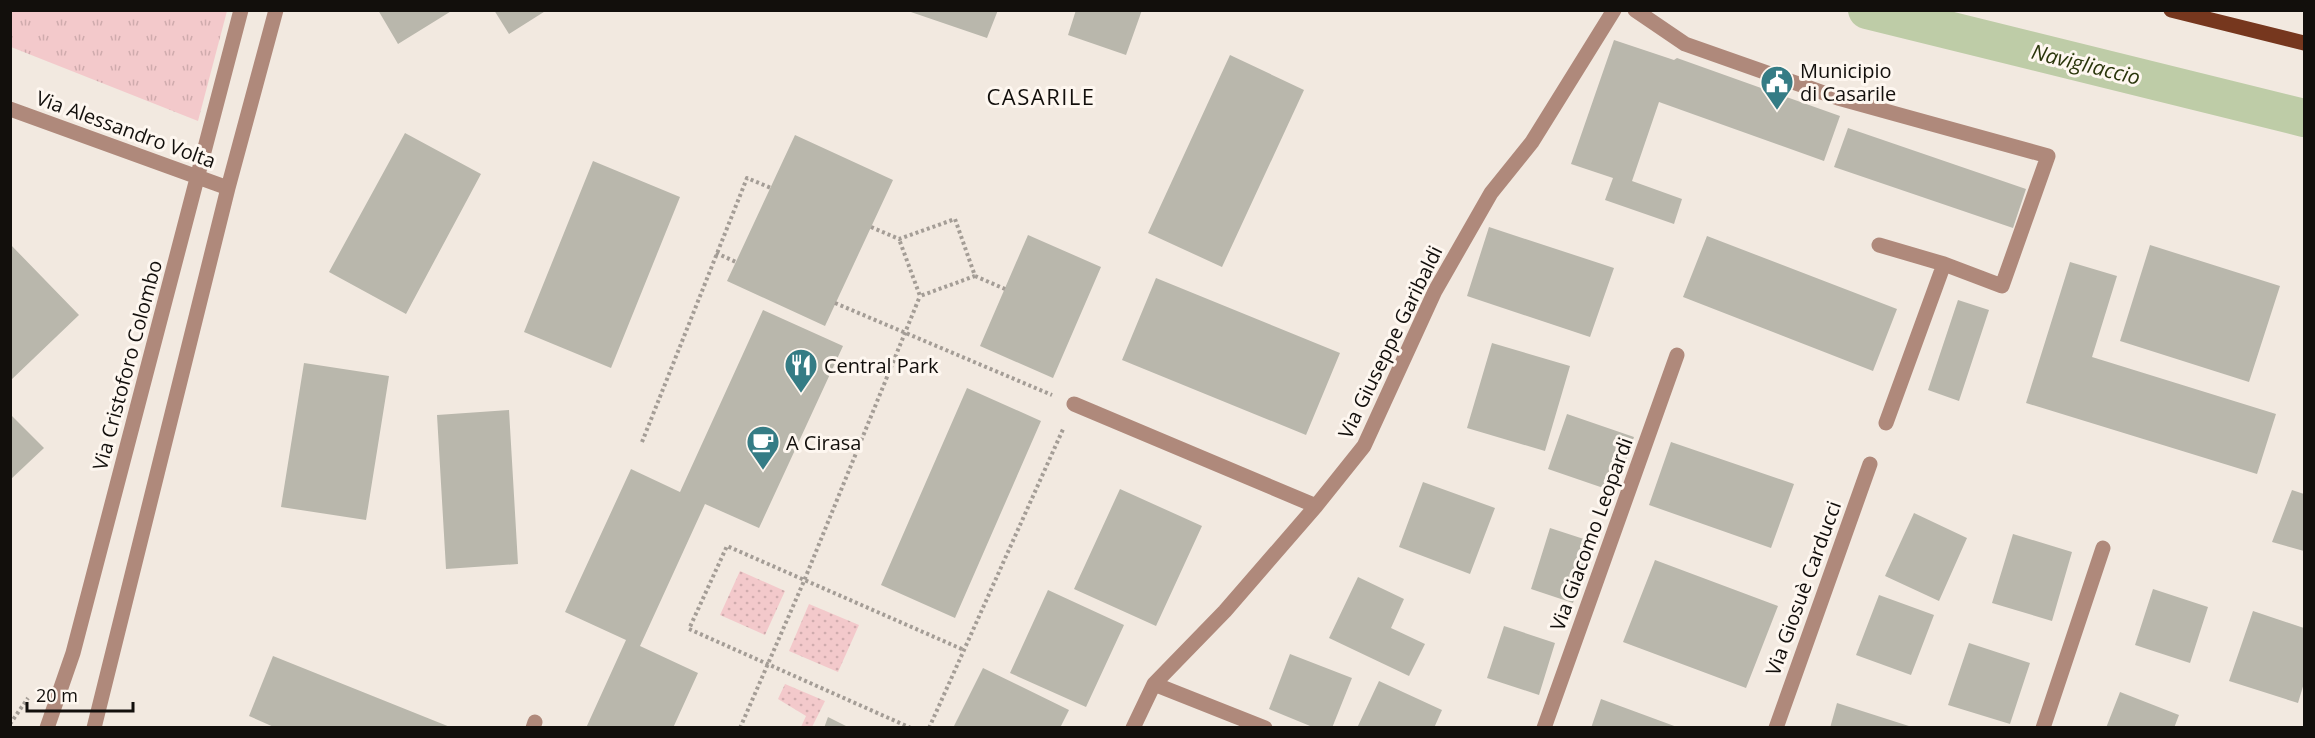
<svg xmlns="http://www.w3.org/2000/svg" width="2315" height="738" viewBox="0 0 2315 738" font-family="'Open Sans',sans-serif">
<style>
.grass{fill:url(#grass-dots)}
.park{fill:url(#park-tufts)}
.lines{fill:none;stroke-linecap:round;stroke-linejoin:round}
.canal{stroke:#becca7;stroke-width:38}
.building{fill:#b9b7ac}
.path{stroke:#a49d96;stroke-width:4;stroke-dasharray:3 3;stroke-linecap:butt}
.minor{stroke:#af897b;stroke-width:15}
.major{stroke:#76371e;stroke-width:15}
.labels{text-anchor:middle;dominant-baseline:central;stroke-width:6;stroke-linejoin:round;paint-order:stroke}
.poi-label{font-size:20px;fill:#120f0c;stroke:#fef7f0;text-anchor:start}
.street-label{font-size:20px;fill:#120f0c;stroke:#fef7f0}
.water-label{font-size:21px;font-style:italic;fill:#29350a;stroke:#fef7f0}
.quarter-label{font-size:22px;letter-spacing:1.5px;fill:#120f0c;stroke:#fef7f0}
</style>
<defs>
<pattern id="grass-dots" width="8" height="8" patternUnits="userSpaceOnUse" patternTransform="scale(1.5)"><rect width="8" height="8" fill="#f3c9cb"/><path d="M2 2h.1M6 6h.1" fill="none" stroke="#cfabad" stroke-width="1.8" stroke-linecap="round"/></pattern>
<pattern id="park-tufts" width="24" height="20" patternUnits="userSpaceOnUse" patternTransform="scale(1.5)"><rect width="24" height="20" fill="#f3c9cb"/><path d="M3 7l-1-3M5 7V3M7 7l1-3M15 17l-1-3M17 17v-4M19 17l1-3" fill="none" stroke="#cfabad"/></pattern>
</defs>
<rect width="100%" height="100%" fill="#f2e9e0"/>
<path class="grass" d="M 740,571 L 785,591 L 765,635 L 720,615 Z
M 809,604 L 859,625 L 838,672 L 789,651 Z
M 785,684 L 825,701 L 812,727 L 801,727 L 806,716 L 778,699 Z"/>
<path class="park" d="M 10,11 L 227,11 L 198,121 L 11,47 Z"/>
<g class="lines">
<path class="canal" d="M 1867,10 L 2304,118"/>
</g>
<path class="building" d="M 378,10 L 453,10 L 398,44 Z
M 494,10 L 547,10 L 509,34 Z
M 905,10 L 998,10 L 987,38 Z
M 1076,10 L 1142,10 L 1126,55 L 1068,35 Z
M 1614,40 L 1674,60 L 1677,58 L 1840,116 L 1824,161 L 1659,102 L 1632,181 L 1682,199 L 1674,224 L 1605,200 L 1613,178 L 1571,164 Z
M 1230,55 L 1304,90 L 1222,267 L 1148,233 Z
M 1848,128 L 2026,189 L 2013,228 L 1834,167 Z
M 405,133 L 481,174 L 406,314 L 329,272 Z
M 795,135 L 893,180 L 825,326 L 727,281 Z
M 593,161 L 680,197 L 611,368 L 524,332 Z
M 1489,227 L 1614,268 L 1590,337 L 1467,296 Z
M 1028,235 L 1101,267 L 1053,378 L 980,346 Z
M 1707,236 L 1897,309 L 1873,371 L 1683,297 Z
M 10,244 L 79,315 L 10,381 Z
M 2150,245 L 2280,286 L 2249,382 L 2120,341 Z
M 2070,262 L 2117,276 L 2092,357 L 2276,414 L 2257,474 L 2026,403 Z
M 1156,278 L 1340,353 L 1306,435 L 1122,360 Z
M 1958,300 L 1989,310 L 1959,401 L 1928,390 Z
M 763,310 L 843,346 L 759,528 L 705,504 L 640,646 L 698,673 L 673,728 L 586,728 L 626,640 L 565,612 L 631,469 L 680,492 Z
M 1492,343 L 1570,366 L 1545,451 L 1467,428 Z
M 304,363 L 389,376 L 366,520 L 281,507 Z
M 967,388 L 1041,421 L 955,618 L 881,585 Z
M 509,410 L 518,564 L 446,569 L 437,415 Z
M 10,414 L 44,448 L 10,480 Z
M 1567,414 L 1634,437 L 1615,492 L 1548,469 Z
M 1671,442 L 1794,484 L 1771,548 L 1649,505 Z
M 1423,482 L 1495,508 L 1470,574 L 1399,547 Z
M 1120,489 L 1202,526 L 1156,626 L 1074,589 Z
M 2292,490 L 2304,494 L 2304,551 L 2272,542 Z
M 1914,513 L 1967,538 L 1939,601 L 1885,576 Z
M 1550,528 L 1593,542 L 1573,603 L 1531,589 Z
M 2013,534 L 2072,552 L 2052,621 L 1992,603 Z
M 1655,560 L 1778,606 L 1746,688 L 1623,642 Z
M 1358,577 L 1404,599 L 1391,628 L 1425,644 L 1409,676 L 1329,638 Z
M 2153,589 L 2208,607 L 2190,663 L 2135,645 Z
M 1048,590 L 1124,625 L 1086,707 L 1010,673 Z
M 1879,595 L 1934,615 L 1911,675 L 1856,655 Z
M 2253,611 L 2304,628 L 2304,683 L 2298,703 L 2229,681 Z
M 1504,626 L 1555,643 L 1539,695 L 1487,678 Z
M 1969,643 L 2030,663 L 2010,724 L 1948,705 Z
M 1290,654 L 1352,678 L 1332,728 L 1315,728 L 1269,709 Z
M 273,656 L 450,727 L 450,728 L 276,728 L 249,716 Z
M 983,668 L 1069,710 L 1060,728 L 953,728 Z
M 1379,681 L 1442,710 L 1434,728 L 1357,728 Z
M 2120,692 L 2179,715 L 2174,728 L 2106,728 Z
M 1601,699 L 1677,727 L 1677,728 L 1591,728 Z
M 1837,703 L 1912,727 L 1912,728 L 1830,728 Z
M 828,717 L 850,728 L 824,728 Z"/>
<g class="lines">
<path class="path" d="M 871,227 L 899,239 L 955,219 L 975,276 L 920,296 L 899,239
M 716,253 L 736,262
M 975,276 L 1005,289
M 835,303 L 1052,395
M 642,442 L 747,178 L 771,188
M 10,724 L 28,698
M 740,728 L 804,581 L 920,296
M 911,728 L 689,629 L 727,546 L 964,650
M 929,728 L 1064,427"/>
<path class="minor" d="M 1635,10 L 1685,44 L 1838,98 L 2048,156 L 2002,286 L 1944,264 L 1879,245
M 10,109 L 228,188
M 1074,404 L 1316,506
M 1886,423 L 1944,264
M 1154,684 L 1265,728
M 47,728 L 73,653 L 241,10
M 94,728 L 228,188 L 276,10
M 533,728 L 535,722
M 1133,728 L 1154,684 L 1225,611 L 1316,506 L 1364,446 L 1435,291 L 1491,193 L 1532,142 L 1614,10
M 1544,728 L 1677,355
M 1776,728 L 1870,464
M 2043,728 L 2103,548"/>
<path class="major" d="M 2171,10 L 2304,43"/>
</g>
<defs>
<g id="civic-pin" transform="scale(1.725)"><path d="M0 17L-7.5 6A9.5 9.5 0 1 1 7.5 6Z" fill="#357c85" stroke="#fef7f0"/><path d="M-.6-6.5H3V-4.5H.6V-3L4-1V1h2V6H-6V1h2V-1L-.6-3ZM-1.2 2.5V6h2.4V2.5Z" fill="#fff"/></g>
<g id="restaurant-pin" transform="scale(1.725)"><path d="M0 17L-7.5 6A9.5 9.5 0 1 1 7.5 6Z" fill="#357c85" stroke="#fef7f0"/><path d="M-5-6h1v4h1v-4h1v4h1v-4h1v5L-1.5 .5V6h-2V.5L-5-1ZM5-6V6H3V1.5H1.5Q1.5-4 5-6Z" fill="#fff"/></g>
<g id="cafe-pin" transform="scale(1.725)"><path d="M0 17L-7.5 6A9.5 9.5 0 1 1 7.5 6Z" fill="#357c85" stroke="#fef7f0"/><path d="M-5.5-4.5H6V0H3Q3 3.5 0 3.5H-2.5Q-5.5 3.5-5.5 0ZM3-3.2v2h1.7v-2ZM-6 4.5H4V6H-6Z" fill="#fff"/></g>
</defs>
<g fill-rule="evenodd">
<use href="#civic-pin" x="1777" y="82"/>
<use href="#restaurant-pin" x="801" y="365"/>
<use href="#cafe-pin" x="763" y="442"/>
</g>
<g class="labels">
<g class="poi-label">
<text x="1800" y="70">Municipio<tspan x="1800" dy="23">di Casarile</tspan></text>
<text x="824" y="365">Central Park</text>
<text x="786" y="442">A Cirasa</text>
</g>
<g class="street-label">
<text transform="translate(126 129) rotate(20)">Via Alessandro Volta</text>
<text transform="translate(1390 342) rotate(-64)">Via Giuseppe Garibaldi</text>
<text transform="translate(127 365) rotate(-75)">Via Cristoforo Colombo</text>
<text transform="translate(1591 534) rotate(-70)">Via Giacomo Leopardi</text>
<text transform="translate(1803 588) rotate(-70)">Via Giosuè Carducci</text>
</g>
<g class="water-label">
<text transform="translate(2086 64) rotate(14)">Navigliaccio</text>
</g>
<g class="quarter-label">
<text x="1041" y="96">CASARILE</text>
</g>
</g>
<rect width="2315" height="738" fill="none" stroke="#120f0c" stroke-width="24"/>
<path d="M27 702v9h106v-9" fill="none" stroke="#120f0c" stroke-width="3"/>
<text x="36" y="702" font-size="18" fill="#120f0c" stroke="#fef7f0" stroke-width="4.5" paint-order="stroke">20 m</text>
</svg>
